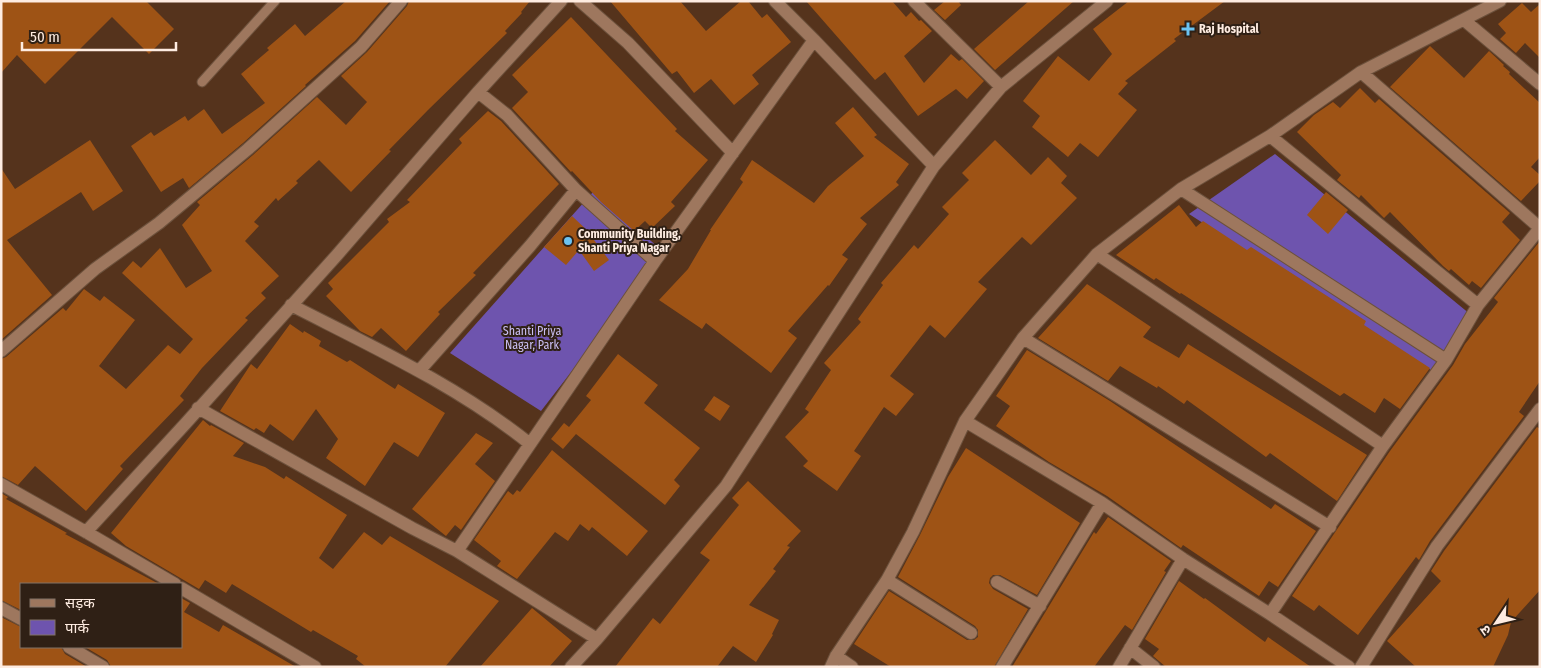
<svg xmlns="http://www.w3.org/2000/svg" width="1541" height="668" viewBox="0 0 1541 668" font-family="'Fira Sans Condensed','Noto Sans Devanagari',sans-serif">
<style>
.green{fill:#6e54ae}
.building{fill:#9e5315}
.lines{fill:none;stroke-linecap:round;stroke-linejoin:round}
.lane-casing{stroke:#6c513c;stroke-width:11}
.street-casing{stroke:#6c513c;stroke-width:14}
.lane{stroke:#9e775e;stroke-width:9}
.street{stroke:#9e775e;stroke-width:12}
.poi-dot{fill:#6bc3f2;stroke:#2f2015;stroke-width:2}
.labels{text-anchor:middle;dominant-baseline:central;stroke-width:4;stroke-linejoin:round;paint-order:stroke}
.poi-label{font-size:12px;font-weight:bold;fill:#feece1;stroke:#2f2015;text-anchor:start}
.park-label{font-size:12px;fill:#c9bef2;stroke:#2f2015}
</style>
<rect width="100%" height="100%" fill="#55331c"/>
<path class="green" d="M 1275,154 L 1476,319 L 1437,374 L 1189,214 Z
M 593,192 L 664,252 L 541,411 L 450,353 Z"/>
<path class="building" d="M 1,1 L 146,1 L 174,29 L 149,54 L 112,17 L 45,84 L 17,55 L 1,73 Z
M 346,1 L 390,1 L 355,41 L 305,85 L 306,86 L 243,143 L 189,188 L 183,178 L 161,192 L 131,146 L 151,132 L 154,136 L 185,116 L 188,121 L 204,109 L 222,134 L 265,103 L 241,74 L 269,50 L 267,48 L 295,24 L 305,36 Z
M 409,1 L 530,1 L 521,12 L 522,13 L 505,31 L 507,33 L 428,110 L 389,150 L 391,151 L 351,192 L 319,160 L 296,181 L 298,183 L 278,201 L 276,198 L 254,222 L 259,226 L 245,241 L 279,276 L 261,293 L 266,298 L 245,318 L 248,320 L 202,368 L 180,396 L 184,400 L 120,466 L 123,469 L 86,511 L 35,466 L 18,485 L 1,476 L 1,359 L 6,357 L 63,308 L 66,311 L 84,289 L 100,301 L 104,296 L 135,320 L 99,366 L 126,389 L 168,345 L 180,354 L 193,339 L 122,273 L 133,261 L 141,268 L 160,248 L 186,288 L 212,271 L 182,225 L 200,205 L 197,202 L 253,155 L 317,97 L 346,125 L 367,102 L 341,76 L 367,52 L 407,6 Z
M 610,1 L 680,1 L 706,31 L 741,1 L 748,1 L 762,18 L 767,14 L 791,42 L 752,75 L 759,84 L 734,105 L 711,79 L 694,93 L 677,71 L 672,74 Z
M 806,1 L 892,1 L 906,17 L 911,12 L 919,21 L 921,20 L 932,31 L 904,56 L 924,83 L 951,54 L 959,61 L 962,59 L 984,81 L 967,99 L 956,89 L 918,116 L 885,72 L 875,80 Z
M 945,1 L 958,1 L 961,5 L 945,20 L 934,10 Z
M 1029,1 L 1074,1 L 995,70 L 974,49 Z
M 1129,1 L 1225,1 L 1174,39 L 1176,41 L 1125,81 L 1128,83 L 1118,94 L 1137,110 L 1098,157 L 1080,143 L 1068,157 L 1032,127 L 1040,116 L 1023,101 L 1058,56 L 1089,81 L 1112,54 L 1093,29 Z
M 1522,3 L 1531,12 L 1540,4 L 1540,58 L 1525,43 L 1516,53 L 1500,39 L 1506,33 L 1498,24 Z
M 571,17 L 677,129 L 675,131 L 708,160 L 671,202 L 675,206 L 652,228 L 645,221 L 634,231 L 601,202 L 572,171 L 571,172 L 512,108 L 528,92 L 512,75 Z
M 1430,46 L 1464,78 L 1489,51 L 1504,65 L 1503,66 L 1510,72 L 1509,74 L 1540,103 L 1540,157 L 1531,167 L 1540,175 L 1540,181 L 1521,201 L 1390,87 Z
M 1360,88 L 1375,103 L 1379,99 L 1510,213 L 1502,222 L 1520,240 L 1481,288 L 1472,281 L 1469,285 L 1451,269 L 1449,271 L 1443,266 L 1390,212 L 1384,218 L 1361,195 L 1359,198 L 1337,180 L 1341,175 L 1297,132 L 1314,115 L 1333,102 L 1340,108 Z
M 853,107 L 877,135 L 874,137 L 909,164 L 896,182 L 899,185 L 860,218 L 867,224 L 842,255 L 848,259 L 829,286 L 828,285 L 788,331 L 797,338 L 771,373 L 706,323 L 702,329 L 659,300 L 688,269 L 711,230 L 710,230 L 743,182 L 740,179 L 752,160 L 814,203 L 828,186 L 864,156 L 835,123 Z
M 488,111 L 501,121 L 559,184 L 473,273 L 476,275 L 438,312 L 440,314 L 406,351 L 381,328 L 372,337 L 360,331 L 326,296 L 333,289 L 328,283 L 389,222 L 387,219 L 410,202 L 407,200 L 462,143 L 459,139 Z
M 90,140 L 123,191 L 93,211 L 81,192 L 7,240 L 52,295 L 1,340 L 1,168 L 15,189 Z
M 995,140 L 1031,175 L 1048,157 L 1067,176 L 1061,183 L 1077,198 L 1031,245 L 1022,237 L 978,282 L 987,289 L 945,338 L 930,325 L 890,376 L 914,394 L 896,416 L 884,407 L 854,451 L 861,456 L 837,491 L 803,466 L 808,461 L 785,437 L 809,412 L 805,409 L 831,370 L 824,363 L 861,322 L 858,319 L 883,285 L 881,283 L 914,245 L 918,249 L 949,214 L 942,207 L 969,180 L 962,173 Z
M 1326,192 L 1348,210 L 1328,234 L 1307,215 Z
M 1179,205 L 1196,227 L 1203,221 L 1247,250 L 1251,247 L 1366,321 L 1364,325 L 1430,368 L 1400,409 L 1384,398 L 1375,413 L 1344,393 L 1340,396 L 1181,293 L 1180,294 L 1156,278 L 1154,280 L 1116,255 Z
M 572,216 L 592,235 L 591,236 L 609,260 L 594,271 L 579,250 L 566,265 L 544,247 Z
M 1540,241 L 1540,381 L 1519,412 L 1524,416 L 1430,541 L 1419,560 L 1416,557 L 1358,635 L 1319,605 L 1314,611 L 1292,596 L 1390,451 L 1453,365 L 1465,344 L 1498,302 L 1494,298 Z
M 1087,284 L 1151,327 L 1143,337 L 1179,358 L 1188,344 L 1367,455 L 1337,501 L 1270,453 L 1266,457 L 1187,400 L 1184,404 L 1158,386 L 1157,388 L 1120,366 L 1108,381 L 1038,338 Z
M 290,324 L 303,333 L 304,331 L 321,341 L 319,346 L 347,362 L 350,360 L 395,389 L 398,384 L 445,413 L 418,457 L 394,442 L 365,486 L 326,458 L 338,439 L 316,409 L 293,441 L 270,424 L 264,433 L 256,428 L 254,430 L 220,411 L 251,364 L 257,369 Z
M 1027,350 L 1110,401 L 1271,509 L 1275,504 L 1316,531 L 1278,587 L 1269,581 L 1259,596 L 1183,545 L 1181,548 L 1107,496 L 1049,462 L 996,426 L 1010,406 L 996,396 Z
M 618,354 L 658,385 L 644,403 L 700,448 L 674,480 L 680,486 L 665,505 L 576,434 L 563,449 L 551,439 L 564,423 L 569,427 L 591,400 L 586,396 Z
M 714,396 L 730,406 L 720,421 L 704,410 Z
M 203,420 L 210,426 L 211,425 L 244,443 L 233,456 L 265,467 L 284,479 L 286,476 L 347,515 L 319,558 L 333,569 L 364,532 L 382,545 L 390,536 L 499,601 L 445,667 L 366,667 L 356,659 L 358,656 L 313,630 L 311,632 L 232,584 L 226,593 L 205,580 L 199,589 L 126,546 L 111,533 Z
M 1537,427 L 1540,429 L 1540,590 L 1511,622 L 1508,635 L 1493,667 L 1416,667 L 1387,641 L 1441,581 L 1431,571 L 1444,551 Z
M 476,433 L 493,443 L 475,464 L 495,481 L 461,530 L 455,525 L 446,536 L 412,509 Z
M 966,448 L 1080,523 L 1037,595 L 1000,575 L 993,575 L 990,578 L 989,583 L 993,589 L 1028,609 L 994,667 L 891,667 L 854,644 L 889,591 L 967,640 L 974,640 L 978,637 L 978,630 L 975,626 L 898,577 L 920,535 L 948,477 Z
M 552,450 L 648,531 L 627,556 L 592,527 L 589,531 L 580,524 L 568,541 L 555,532 L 517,579 L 497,566 L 501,561 L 474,540 L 508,491 L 513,495 L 517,490 L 520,492 Z
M 748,481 L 801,531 L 787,546 L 790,547 L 773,569 L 776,571 L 749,605 L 779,620 L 772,634 L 773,635 L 756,662 L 733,646 L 717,667 L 615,667 L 653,618 L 660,624 L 710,560 L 700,553 L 739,505 L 732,498 Z
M 1,493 L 8,497 L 6,499 L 67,533 L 65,534 L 159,584 L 21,584 L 21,610 L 1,600 Z
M 1108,517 L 1171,561 L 1164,571 L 1166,572 L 1132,630 L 1125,625 L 1094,667 L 1012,667 L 1094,532 L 1096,534 Z
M 1179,581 L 1204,599 L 1205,598 L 1265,642 L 1268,637 L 1311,667 L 1166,667 L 1153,656 L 1159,649 L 1145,639 Z
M 181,598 L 190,603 L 184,612 L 219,632 L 223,625 L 296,667 L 111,667 L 107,660 L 85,647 L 181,647 Z
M 532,608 L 572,641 L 549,667 L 480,667 Z
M 1,617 L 21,627 L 21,647 L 61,647 L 65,654 L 87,667 L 1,667 Z"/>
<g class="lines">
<g class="lane-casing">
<path id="lane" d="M 202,82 L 275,1"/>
</g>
<g class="street-casing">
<path id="street" d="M 580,1 L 628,43 L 733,153
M 914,1 L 1001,87 L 934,166
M 1464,20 L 1540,84
M 1361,72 L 1540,228
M 1001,87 L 1107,1
M 478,92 L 507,115 L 576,190 L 655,261
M 1270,136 L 1478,305
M 1181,189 L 1446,360
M 1097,254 L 1383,446
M 291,305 C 373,347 458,386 530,444
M 1023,338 L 1330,527
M 1,351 L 95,269 L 159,223 L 248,149 L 361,47 L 401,1
M 419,371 L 530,246 L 576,190
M 198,408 L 412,528 L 457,551 L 655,261 L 814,40 L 775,1
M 965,421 L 1102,503 L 1183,559 L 1270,614 L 1349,667
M 1,484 L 86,532 L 175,584
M 86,532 L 186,423 L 337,255 L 478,92 L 561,1
M 457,551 L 597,639 L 726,486 L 934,166 L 814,40
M 887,580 L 971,633
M 997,582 L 1040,606
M 181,588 L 315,667
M 1,608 L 21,619
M 1270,614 L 1383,446 L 1446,360 L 1478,305 L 1540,228
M 69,647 L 103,667
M 1130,648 L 1154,667
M 836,656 L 852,667
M 571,667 L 597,639
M 831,667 L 836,656 L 887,580 L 913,532 L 965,421 L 1023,338 L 1097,254 L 1181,189 L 1270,136 L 1361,72 L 1500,1
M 1002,667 L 1102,503
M 1119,667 L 1183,559
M 1361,667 L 1437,546 L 1540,409"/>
</g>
<use href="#lane" class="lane"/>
<use href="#street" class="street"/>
</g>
<g class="poi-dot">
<path d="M1185.5 21.5h5v5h5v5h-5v5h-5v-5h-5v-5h5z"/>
<circle cx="568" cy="241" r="5"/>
</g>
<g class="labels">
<g class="poi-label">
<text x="1199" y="29">Raj Hospital</text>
<text x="578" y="234">Community Building,<tspan x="578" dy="14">Shanti Priya Nagar</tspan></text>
</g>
<g class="park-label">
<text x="532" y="331">Shanti Priya<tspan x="532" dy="14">Nagar, Park</tspan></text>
</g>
</g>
<rect width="1541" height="668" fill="none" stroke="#feece1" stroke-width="5"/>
<rect x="20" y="583" width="162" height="65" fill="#2f2015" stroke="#827267"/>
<rect x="30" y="599" width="25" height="8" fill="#9e775e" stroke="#827267"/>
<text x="65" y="608" font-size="15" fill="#feece1">सड़क</text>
<rect x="30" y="620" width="25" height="15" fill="#6e54ae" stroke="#827267"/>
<text x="65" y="633" font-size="15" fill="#feece1">पार्क</text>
<g transform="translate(1496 623) rotate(235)" stroke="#2f2015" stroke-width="4" paint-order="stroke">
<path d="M0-4L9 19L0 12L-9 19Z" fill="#feece1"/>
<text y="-8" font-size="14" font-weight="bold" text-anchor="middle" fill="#feece1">उ</text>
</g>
<path d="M22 42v8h154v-8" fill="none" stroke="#feece1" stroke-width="2.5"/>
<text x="30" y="42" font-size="15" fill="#feece1" stroke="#2f2015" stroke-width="4" paint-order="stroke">50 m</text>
</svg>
